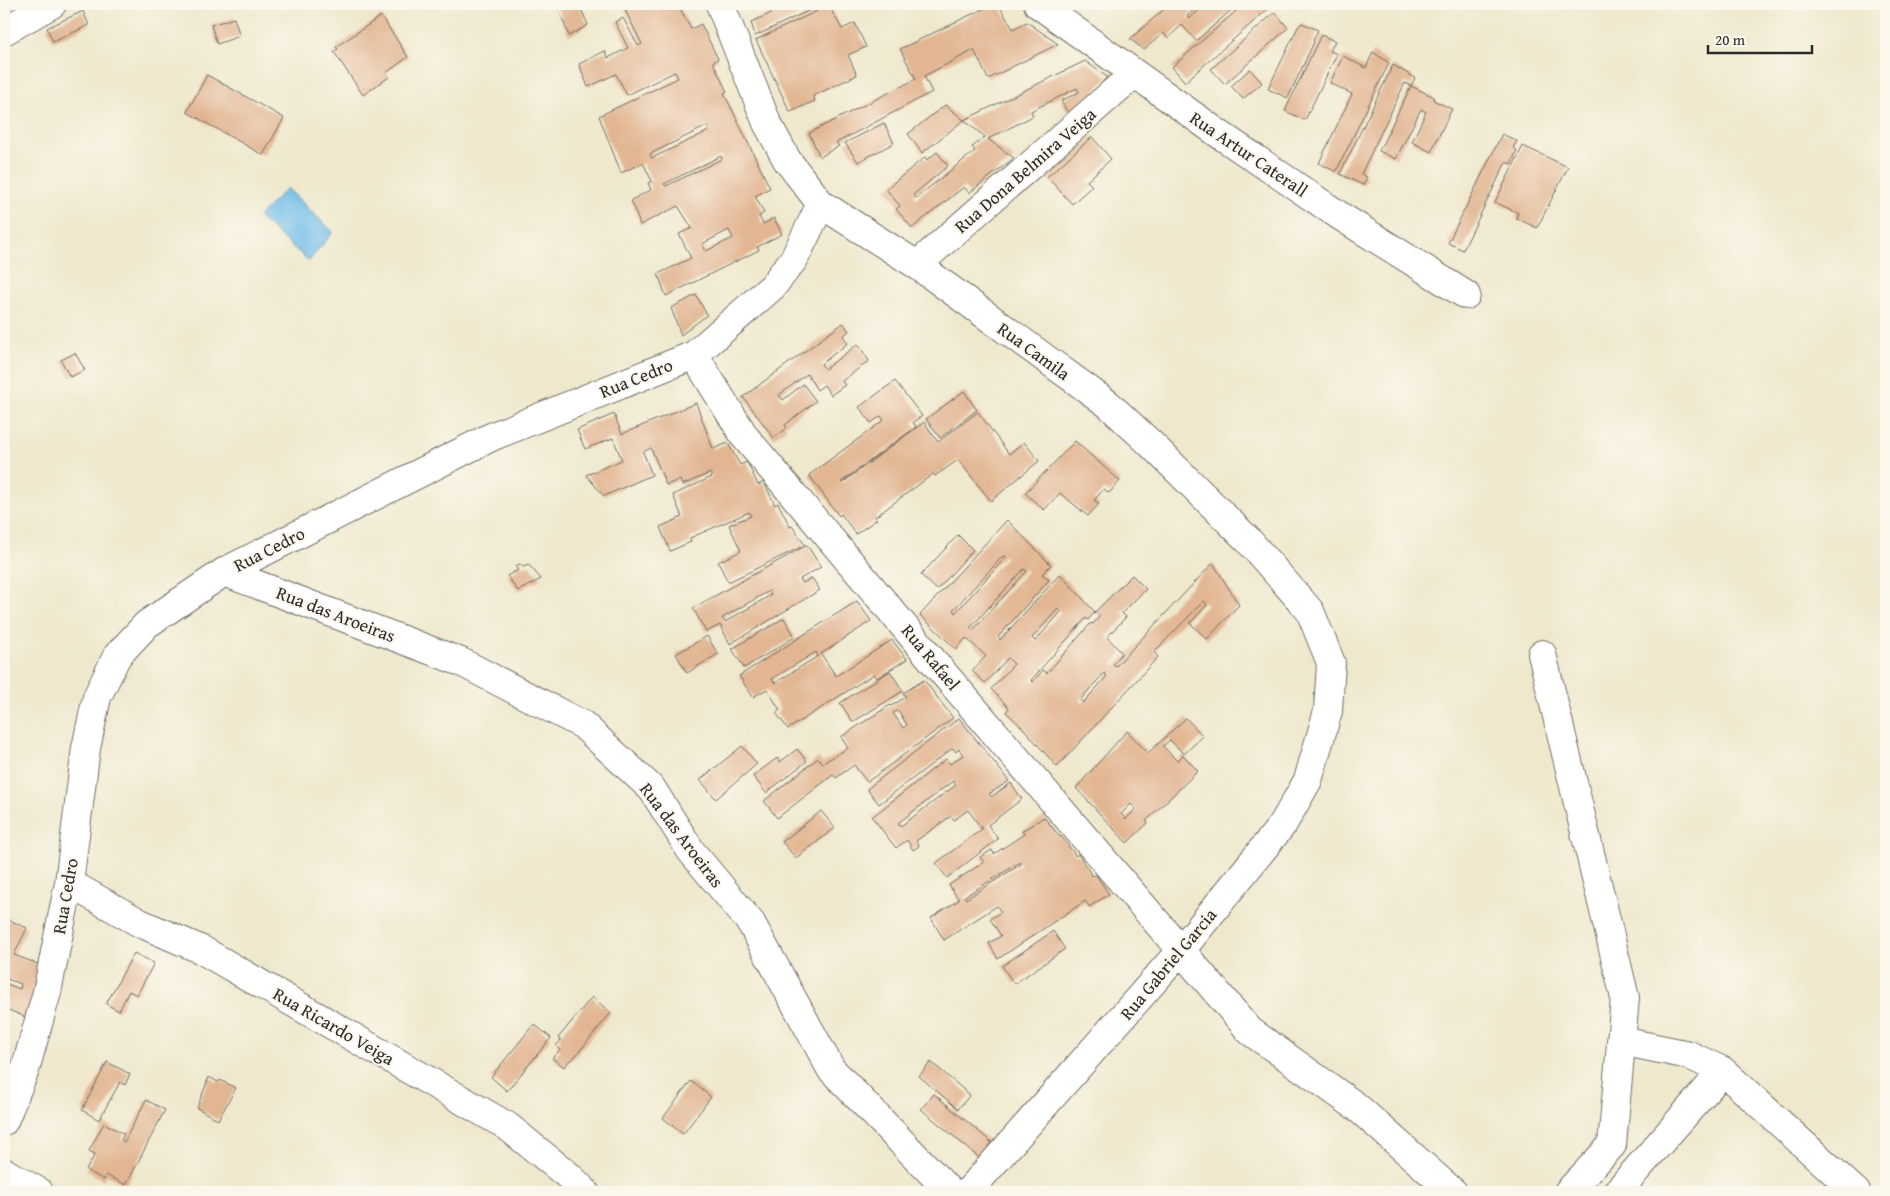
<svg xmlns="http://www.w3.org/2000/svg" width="1890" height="1196" viewBox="0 0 1890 1196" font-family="'Gentium Book Plus',serif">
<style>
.water{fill:#6fbde9;stroke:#4d748a}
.building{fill:#e2b692;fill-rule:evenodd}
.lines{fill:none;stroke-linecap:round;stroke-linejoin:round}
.minor-casing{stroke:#706d64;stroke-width:30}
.minor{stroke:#fff;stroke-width:28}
.labels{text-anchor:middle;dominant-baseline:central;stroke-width:4;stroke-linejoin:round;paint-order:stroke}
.street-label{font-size:18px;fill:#2b2b2b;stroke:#fbf7ec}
</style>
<rect width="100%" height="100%" fill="#fbf7ec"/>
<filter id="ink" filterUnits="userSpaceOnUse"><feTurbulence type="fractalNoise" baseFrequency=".02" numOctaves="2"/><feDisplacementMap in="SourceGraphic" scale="10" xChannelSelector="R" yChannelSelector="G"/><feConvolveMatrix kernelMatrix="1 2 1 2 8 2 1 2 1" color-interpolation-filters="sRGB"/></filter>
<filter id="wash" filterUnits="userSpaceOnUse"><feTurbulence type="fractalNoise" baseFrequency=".0096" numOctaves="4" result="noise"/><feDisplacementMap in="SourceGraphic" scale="20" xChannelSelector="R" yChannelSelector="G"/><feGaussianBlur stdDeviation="1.12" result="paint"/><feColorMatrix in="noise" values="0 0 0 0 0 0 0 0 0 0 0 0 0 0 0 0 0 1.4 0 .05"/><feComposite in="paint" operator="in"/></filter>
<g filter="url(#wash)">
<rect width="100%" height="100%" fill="#efe8cd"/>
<path class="water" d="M 287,188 L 333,232 L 309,261 L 258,217 Z"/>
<g id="blocks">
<path class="building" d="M 567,4 L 579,4 L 588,25 L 569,36 L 558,8 Z
M 628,4 L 678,4 L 691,29 L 701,24 L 718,59 L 713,62 L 727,92 L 724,93 L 770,188 L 755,196 L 764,213 L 759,216 L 763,224 L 774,218 L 782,234 L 757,247 L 759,250 L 666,296 L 658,274 L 691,258 L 679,234 L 692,228 L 678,206 L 640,225 L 631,200 L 651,190 L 648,183 L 652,181 L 643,163 L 621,173 L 599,116 L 678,78 L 675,72 L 627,95 L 616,74 L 588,87 L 579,64 L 605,51 L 608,58 L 628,48 L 615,22 L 623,18 L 638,46 L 642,44 L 623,6 ZM 707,126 L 709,131 L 652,158 L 650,154 ZM 721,156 L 722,159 L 666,186 L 664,184 ZM 729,230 L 733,238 L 706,251 L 702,244 Z
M 768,4 L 828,4 L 842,29 L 855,23 L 866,47 L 848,55 L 857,75 L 813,96 L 815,101 L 790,112 L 756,40 L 817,11 L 816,7 L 755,36 L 751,22 L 772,13 Z
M 993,4 L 998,4 L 1013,29 L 1027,22 L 1058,44 L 988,79 L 974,50 L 924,76 L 932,92 L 836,143 L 839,146 L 820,157 L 809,133 L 916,79 L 900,49 Z
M 1170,4 L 1201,4 L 1187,16 L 1189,19 L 1206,4 L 1238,4 L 1196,41 L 1182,25 L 1168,38 L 1163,33 L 1144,50 L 1130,39 Z
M 1244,4 L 1266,4 L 1269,8 L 1185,82 L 1172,67 Z
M 83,11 L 89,25 L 53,42 L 47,28 Z
M 1275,12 L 1288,28 L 1225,84 L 1211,69 Z
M 381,16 L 408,57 L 386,73 L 389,77 L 363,95 L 334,52 L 338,49 L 336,47 Z
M 234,18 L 240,36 L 217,44 L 211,25 Z
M 1302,23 L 1318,30 L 1313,41 L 1314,42 L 1288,98 L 1268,89 L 1298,27 Z
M 1321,35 L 1335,41 L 1330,51 L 1337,54 L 1305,120 L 1285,111 Z
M 1373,52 L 1389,63 L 1336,172 L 1319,163 L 1352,94 L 1330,83 L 1343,56 L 1366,68 Z
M 1085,61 L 1107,77 L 1094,92 L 1068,113 L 1061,101 L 1079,92 L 1077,88 L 1031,111 L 1033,116 L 988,139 L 1014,158 L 969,193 L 964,187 L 912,228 L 896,209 L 900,206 L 886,189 L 925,157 L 927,160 L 937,152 L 948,166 L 913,195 L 916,198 L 975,151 L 972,147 L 985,137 L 964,120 Z
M 1393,65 L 1415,78 L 1411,86 L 1405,83 L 1361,174 L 1367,177 L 1363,185 L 1340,174 Z
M 1250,69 L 1262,83 L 1243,99 L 1231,86 Z
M 207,75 L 284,118 L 263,155 L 187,112 Z
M 1411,86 L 1434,97 L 1433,100 L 1452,109 L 1431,152 L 1412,142 L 1426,112 L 1421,109 L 1396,159 L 1379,151 Z
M 945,105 L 964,120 L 922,153 L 908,134 Z
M 884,123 L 894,143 L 858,162 L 845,143 Z
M 1502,134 L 1517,141 L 1513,148 L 1517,150 L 1511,164 L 1506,162 L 1463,250 L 1448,243 Z
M 1092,137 L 1111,159 L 1087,181 L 1092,186 L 1072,204 L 1047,177 Z
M 1523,146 L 1568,167 L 1537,228 L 1516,218 L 1518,213 L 1495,202 Z
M 696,295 L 707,315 L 681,335 L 671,308 Z
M 843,323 L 849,331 L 843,336 L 848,343 L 821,364 L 825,369 L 858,344 L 869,361 L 842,381 L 845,385 L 831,395 L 824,385 L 817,390 L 807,374 L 779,395 L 783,400 L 803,384 L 816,401 L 785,425 L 787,428 L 774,438 L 743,397 Z
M 75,353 L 85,370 L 70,377 L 61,360 Z
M 895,381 L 922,416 L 913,422 L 916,427 L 841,482 L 842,483 L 924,422 L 938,442 L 978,412 L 1009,454 L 1024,442 L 1039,461 L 991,501 L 958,460 L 935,476 L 933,474 L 875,517 L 877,519 L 856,534 L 841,514 L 839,516 L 809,475 L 884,420 L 881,416 L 871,423 L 859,407 Z
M 964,391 L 977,410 L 940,438 L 926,419 Z
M 696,403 L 713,449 L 728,443 L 740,465 L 747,462 L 758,485 L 764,482 L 775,505 L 778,503 L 790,527 L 792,526 L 805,545 L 728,582 L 718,562 L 741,551 L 729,525 L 751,516 L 749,512 L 690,538 L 691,542 L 670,551 L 660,527 L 682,517 L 673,495 L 712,477 L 710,473 L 682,485 L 680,480 L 666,485 L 651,448 L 643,452 L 652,475 L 604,496 L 586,475 L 622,460 L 613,438 L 585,449 L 577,430 L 614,414 L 622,434 Z
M 1075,441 L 1120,481 L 1109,493 L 1104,489 L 1094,500 L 1099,504 L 1088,516 L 1060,493 L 1044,510 L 1025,493 Z
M 1007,520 L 1051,565 L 1042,574 L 1049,580 L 998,637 L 1000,640 L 1060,574 L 1095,612 L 1088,620 L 1086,618 L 1031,680 L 1033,682 L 1043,670 L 1047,673 L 1091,623 L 1093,624 L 1100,616 L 1095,612 L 1132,575 L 1146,589 L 1122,613 L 1126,617 L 1107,637 L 1122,653 L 1113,664 L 1116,666 L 1213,563 L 1239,605 L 1207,639 L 1190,623 L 1207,605 L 1204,601 L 1154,652 L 1158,657 L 1057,767 L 1024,729 L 1006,712 L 1009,708 L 991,689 L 1014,664 L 1008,658 L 985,683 L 972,671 L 986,656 L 966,638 L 956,649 L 920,615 ZM 1004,555 L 1006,557 L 955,613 L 953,610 ZM 1024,569 L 1027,571 L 973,630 L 970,628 ZM 1058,609 L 1061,612 L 1035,641 L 1032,638 ZM 1104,673 L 1107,676 L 1083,703 L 1080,700 Z
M 958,535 L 973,550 L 937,590 L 921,575 Z
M 807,545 L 821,567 L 800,579 L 803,583 L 812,578 L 820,590 L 730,644 L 720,625 L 706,632 L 693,608 ZM 769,591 L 771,595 L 725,622 L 722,618 Z
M 520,564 L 523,567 L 529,565 L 541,579 L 518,591 L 507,576 L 518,570 L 515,566 Z
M 857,601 L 871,621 L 821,654 L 836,676 L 892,640 L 907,659 L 877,678 L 874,674 L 788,729 L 776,713 L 780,710 L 767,689 L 753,697 L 739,676 ZM 816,652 L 818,656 L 775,683 L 772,679 Z
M 784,618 L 795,637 L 744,668 L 732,649 Z
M 707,636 L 718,654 L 687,673 L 676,654 Z
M 890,671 L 903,691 L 853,722 L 840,703 Z
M 924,680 L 953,718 L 867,782 L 854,765 L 836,778 L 833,775 L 777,818 L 764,801 L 818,758 L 823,763 L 848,748 L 841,737 L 890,705 L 891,706 L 906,697 L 903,693 ZM 898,710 L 907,725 L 903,728 L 893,713 Z
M 959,718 L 1009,781 L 989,794 L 991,797 L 1011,783 L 1022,799 L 988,825 L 998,839 L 947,878 L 936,863 L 982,829 L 968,810 L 954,820 L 951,816 L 916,841 L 919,846 L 913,850 L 907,840 L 896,848 L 872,817 L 946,759 L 950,764 L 963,755 L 959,749 L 956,752 L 953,748 L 879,804 L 867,789 ZM 953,781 L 956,785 L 901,826 L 898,823 Z
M 1186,718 L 1203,736 L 1184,754 L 1170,740 L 1163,746 L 1177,761 L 1183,755 L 1198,771 L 1146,821 L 1148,823 L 1127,843 L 1076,788 L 1127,731 L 1148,753 ZM 1131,804 L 1136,809 L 1126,819 L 1121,814 Z
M 742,746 L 757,764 L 716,799 L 700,780 Z
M 797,749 L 807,761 L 766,793 L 753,776 L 777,758 L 780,762 Z
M 821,811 L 835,828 L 796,858 L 782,842 Z
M 1044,817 L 1060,837 L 1061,836 L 1076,856 L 1078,854 L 1092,876 L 1096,875 L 1109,894 L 1089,907 L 1085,901 L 998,959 L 989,943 L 1001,936 L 990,919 L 1001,912 L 997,906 L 944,940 L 931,918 L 959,900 L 949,885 L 984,862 L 980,857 L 992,850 L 994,854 L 1024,834 L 1022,831 ZM 1020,862 L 1021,864 L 966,899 L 964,897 Z
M 9,920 L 27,928 L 14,955 L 46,967 L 32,1020 L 4,1008 L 4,983 L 20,989 L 21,984 L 4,978 L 4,932 Z
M 1053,931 L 1065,949 L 1014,984 L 1002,966 Z
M 134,953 L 154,963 L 137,995 L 129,991 L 119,1011 L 106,1004 Z
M 592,997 L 611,1013 L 572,1060 L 571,1059 L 564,1067 L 552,1058 L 560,1050 L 556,1046 L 561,1040 L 558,1038 Z
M 534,1024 L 551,1038 L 507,1091 L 491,1077 Z
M 107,1062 L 130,1074 L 125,1085 L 120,1082 L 99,1120 L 82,1110 Z
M 931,1062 L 970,1095 L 958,1109 L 919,1076 Z
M 209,1077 L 218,1082 L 220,1080 L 236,1088 L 218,1120 L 197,1108 Z
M 691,1081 L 711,1097 L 683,1134 L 663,1118 Z
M 934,1094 L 996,1146 L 983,1161 L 921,1109 Z
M 146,1100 L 165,1110 L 126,1185 L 106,1175 L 104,1180 L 86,1170 L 95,1154 L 89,1151 L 104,1123 L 124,1134 L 121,1140 L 124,1142 Z"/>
</g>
</g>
<g filter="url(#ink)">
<use href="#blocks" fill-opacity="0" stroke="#706d64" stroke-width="1"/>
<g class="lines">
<g class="minor-casing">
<path id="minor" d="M 720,4 L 767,123 L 787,160 L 821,204 L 917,265 L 1108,404 L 1151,444 L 1248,540 L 1310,611 L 1331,663 L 1328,711 L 1308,780 L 1283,824 L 1182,949 L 968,1192
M 1038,4 L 1219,134 L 1340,216 L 1466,295
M 4,31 L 52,4
M 917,265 L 1134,74
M 694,355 L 745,437 L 934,662 L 1250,1031 L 1357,1107 L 1453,1192
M 224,572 L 461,662 L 583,725 L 652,789 L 691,851 L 751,923 L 831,1069 L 950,1192
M 1542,654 L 1625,998 L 1612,1145 L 1568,1192
M 69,883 L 140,923 L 202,950 L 507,1126 L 570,1177 L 585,1192
M 1621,1041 L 1689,1055 L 1723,1071
M 4,1121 L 25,1070 L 47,992 L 69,883 L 86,748 L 97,697 L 117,656 L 147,624 L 224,572 L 491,437 L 694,355 L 772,287 L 794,259 L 821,204
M 4,1172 L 39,1192
M 1617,1192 L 1723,1071 L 1856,1192"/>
</g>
<use href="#minor" class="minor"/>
</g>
</g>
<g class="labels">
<g class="street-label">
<text transform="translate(1249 154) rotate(34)">Rua Artur Caterall</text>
<text transform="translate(1025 170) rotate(-41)">Rua Dona Belmira Veiga</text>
<text transform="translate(1034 351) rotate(36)">Rua Camila</text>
<text transform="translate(636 378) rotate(-22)">Rua Cedro</text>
<text transform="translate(269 549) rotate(-27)">Rua Cedro</text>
<text transform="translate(336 614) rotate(21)">Rua das Aroeiras</text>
<text transform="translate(931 657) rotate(50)">Rua Rafael</text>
<text transform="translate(682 835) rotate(53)">Rua das Aroeiras</text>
<text transform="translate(65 896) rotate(-80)">Rua Cedro</text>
<text transform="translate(1168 964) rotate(-50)">Rua Gabriel Garcia</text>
<text transform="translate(334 1026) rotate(30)">Rua Ricardo Veiga</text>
</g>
</g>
<rect width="1890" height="1196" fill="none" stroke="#fbf7ec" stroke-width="20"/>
<path d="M1708 45v8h104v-8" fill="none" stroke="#2b2b2b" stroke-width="2.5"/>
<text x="1715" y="45" font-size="15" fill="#2b2b2b" stroke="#fbf7ec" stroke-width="4" paint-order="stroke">20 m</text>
</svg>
